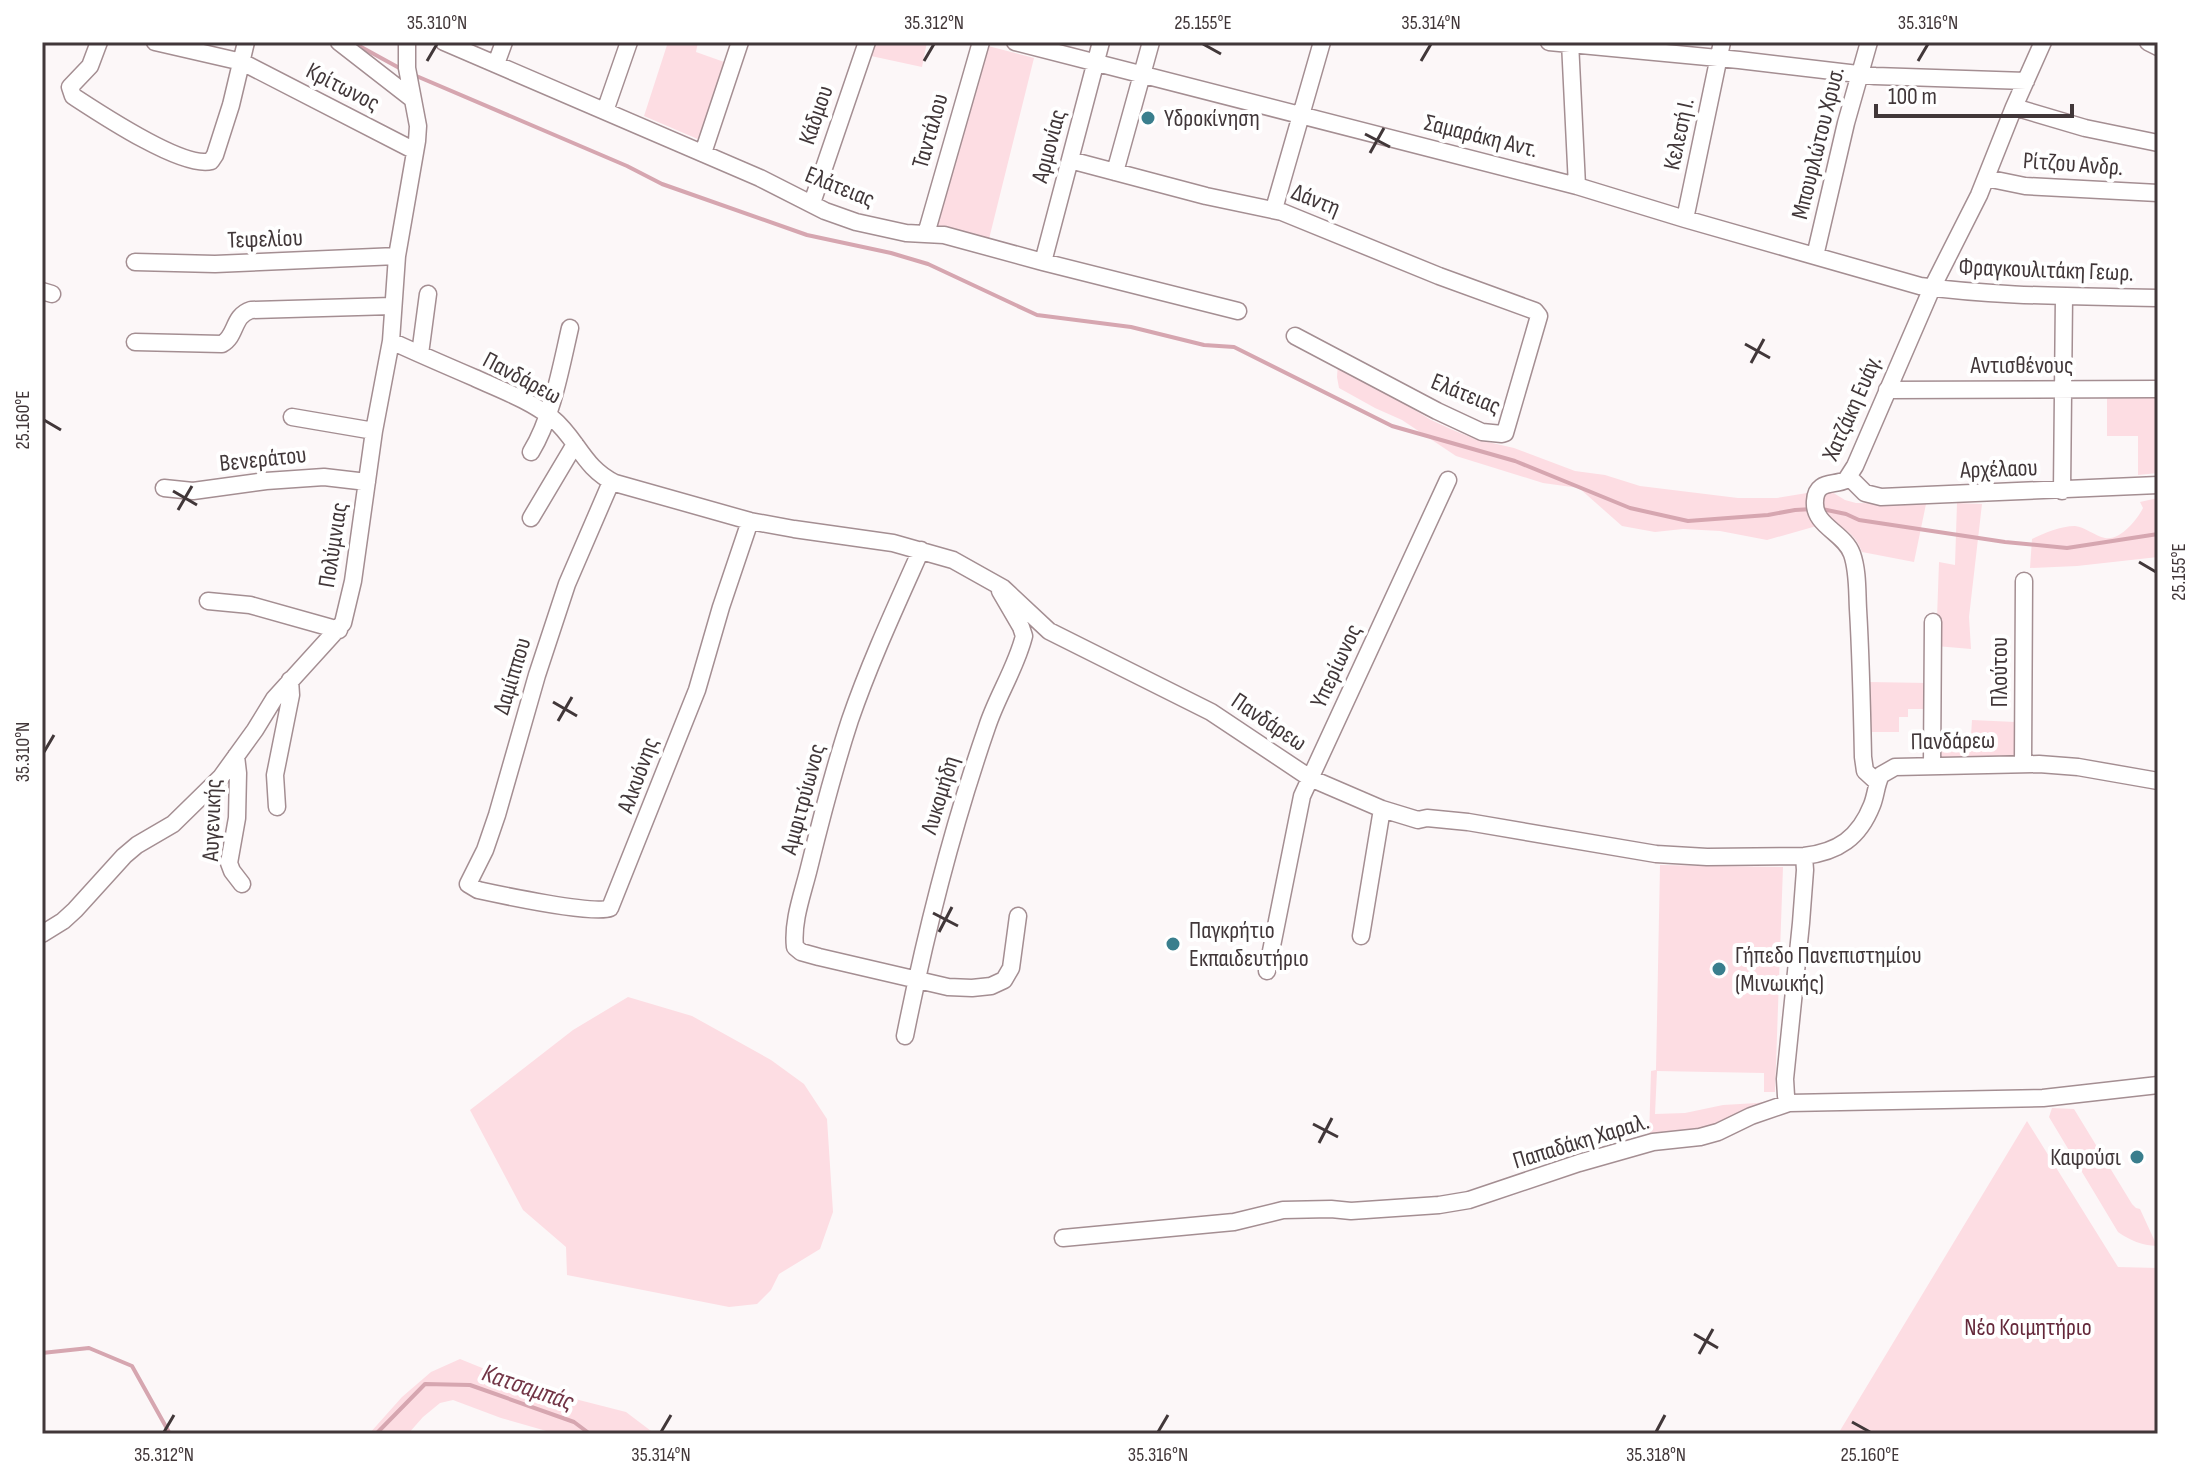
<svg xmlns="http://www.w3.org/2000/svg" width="2200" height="1476" viewBox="0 0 2200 1476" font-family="'Sofia Sans Condensed',sans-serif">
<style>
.green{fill:#fddde3}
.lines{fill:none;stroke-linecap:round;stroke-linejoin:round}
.stream{stroke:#d6a6b0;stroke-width:4}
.minor-casing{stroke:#a48e92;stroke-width:19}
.minor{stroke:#fff;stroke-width:16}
.ticks{fill:none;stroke:#413739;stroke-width:3}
.poi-dot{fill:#3a7e8d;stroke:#fff;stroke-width:3}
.labels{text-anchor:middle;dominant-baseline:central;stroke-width:8;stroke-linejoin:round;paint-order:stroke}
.street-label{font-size:24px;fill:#413739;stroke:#fff}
.poi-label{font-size:24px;fill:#413739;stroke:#fff;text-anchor:start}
.park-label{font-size:24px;fill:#64283a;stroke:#fff}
.water-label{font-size:26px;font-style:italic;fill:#723546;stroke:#fff}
.neatline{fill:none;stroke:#413739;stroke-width:3}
.ticks-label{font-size:20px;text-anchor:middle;fill:#413739}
</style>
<rect width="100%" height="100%" fill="#fcf7f8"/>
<path class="green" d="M 668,42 L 698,42 L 696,52 L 727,63 L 700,140 L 644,116 Z
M 876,42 L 927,42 L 922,67 L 871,56 Z
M 988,46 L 1034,58 L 989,239 L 942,229 L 936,225 Z
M 1338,363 L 1431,420 L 1453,430 L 1475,439 L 1514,448 L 1575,471 L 1605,475 L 1640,486 L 1738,498 L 1777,498 L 1807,493 L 1809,510 L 1820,525 L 1767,540 L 1720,531 L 1683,529 L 1655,532 L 1622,526 L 1579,488 L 1543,483 L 1456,456 L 1402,420 L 1375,408 L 1339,388 L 1337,377 Z
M 2158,397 L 2158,473 L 2138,475 L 2138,436 L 2107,436 L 2107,398 Z
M 1827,489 L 1845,500 L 1856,503 L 1926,504 L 1914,562 L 1862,552 C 1851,523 1833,530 1819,507 Z
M 2158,498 L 2158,557 L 2077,566 L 2030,568 L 2032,539 C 2044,533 2061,526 2075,526 C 2085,527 2095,536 2105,538 C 2120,541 2137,520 2143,508 L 2140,502 Z
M 1957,503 L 1982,504 L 1969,617 L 1971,649 L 1936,646 L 1939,562 L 1955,565 Z
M 1869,682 L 1928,683 L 1927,709 L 1908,709 L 1908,717 L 1899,717 L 1899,732 L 1868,732 Z
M 1972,720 L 2015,722 L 2015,758 L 1985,757 L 1937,761 L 1936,737 L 1971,736 Z
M 1660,865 L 1783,867 L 1775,1092 L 1764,1092 L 1764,1073 L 1657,1071 L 1655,1114 L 1685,1113 L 1723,1105 L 1757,1103 L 1774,1100 L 1699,1133 L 1649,1139 L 1651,1071 L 1656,1070 Z
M 628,997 L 692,1016 L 771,1060 L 804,1084 L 827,1119 L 833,1212 L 820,1249 L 779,1274 L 771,1290 L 757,1304 L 729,1307 L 567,1275 L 566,1247 L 523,1210 L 470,1110 L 573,1030 Z
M 2052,1108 L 2074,1109 L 2132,1204 L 2136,1208 L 2140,1209 L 2157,1246 C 2141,1245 2131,1241 2118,1232 L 2049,1117 Z
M 2027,1121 L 2118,1267 L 2158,1268 L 2158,1434 L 1838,1434 Z
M 460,1359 L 519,1383 L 542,1386 L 579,1400 L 626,1412 L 655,1434 L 557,1434 L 501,1418 L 453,1400 L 440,1403 L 423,1417 L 408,1434 L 369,1434 L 402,1397 L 431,1372 Z"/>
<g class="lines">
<path class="stream" d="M 352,42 L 403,70
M 414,75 L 627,166 L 662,184 L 807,235 L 891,253 L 928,264 L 1037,315 L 1131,327 L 1204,345 L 1234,347 L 1392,426 L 1515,461 L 1630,508 L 1688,521 L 1768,515 L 1795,510 L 1813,509
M 1822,509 L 1846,514 L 1859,520 L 2005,542 L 2067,548 L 2158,534
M 42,1353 L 89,1348 L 132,1366 L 170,1434
M 376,1434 L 425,1384 L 470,1385 L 574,1422 L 590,1434"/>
<g class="minor-casing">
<path id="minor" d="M 99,42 L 90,66 L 70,87 L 73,96 C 99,113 183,169 211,161 L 215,155 L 231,105 L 246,42
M 155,42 L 242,62 L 415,151
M 339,42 L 411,98
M 444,42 L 760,178 L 825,211 L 856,222 L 906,233 L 944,235 L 1043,262 L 1238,311
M 1015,42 L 1577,186 L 1685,219 L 1920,286 C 1998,297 2079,296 2158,298
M 1549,42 L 1739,60 L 1875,76 L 2026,81
M 1570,42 L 1577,186
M 2148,42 L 2158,47
M 496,64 L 504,42
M 2014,107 L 2085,128 L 2158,143
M 605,111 L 629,42
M 703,153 L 740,42
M 1070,160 L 1206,196 L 1282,212 L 1439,276 L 1535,311 L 1539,316 L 1505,433 L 1502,434 L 1482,432 L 1437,411 L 1295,336
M 1115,172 L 1151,42
M 1986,178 L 2025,186 L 2158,193
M 812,203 L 867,42
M 1274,209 L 1322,42
M 1685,219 L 1722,42
M 926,234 L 981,42
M 1815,256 L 1846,123 L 1869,42
M 135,262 L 215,264 L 397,256
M 1043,262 L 1101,42
M 42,291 L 52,294
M 391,341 C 419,354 447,366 475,378 C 501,390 529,400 552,418 C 577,438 583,468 615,483 L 750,521 L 794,529 L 893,543 L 953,560 L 1003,588 L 1049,631 L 1211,712 L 1310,778 L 1382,809 L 1418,820 L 1427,818 L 1468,822 L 1656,854 L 1707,857 L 1804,856 C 1838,852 1859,838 1872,805 C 1876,795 1876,785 1881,775 L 1895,767 L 2039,764 L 2078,767 L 2158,781
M 135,342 L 222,344 C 237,336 232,316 251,310 L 392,306
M 420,354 L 428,294
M 1887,390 L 2158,389
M 292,417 L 374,431
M 531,452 C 552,418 561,367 570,328
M 1849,477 L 1865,493 L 1881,497 L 2158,485
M 611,482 L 567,584 L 537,675 L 497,815 L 485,850 L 468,884 L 478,890 C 501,895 594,915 610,908 L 697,690 L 721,607 L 750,521
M 164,488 L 193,491 L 266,481 L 324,477 L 367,482
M 2062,491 L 2064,296
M 531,518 L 575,444
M 921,550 C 896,606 870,662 850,720 C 834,769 821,819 809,868 C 803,893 792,921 795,947 L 801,952 L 819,957 L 948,987 L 972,988 L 991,986 L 1004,980 L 1011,968 L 1018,916
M 208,601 L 250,605 L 339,630
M 236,756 L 238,773 L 237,818 L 229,863 L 232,871 L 242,884
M 2023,763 L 2024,581
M 1932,766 L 1933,622
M 1877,782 L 1865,771 L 1863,757 C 1862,708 1861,659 1858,609 C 1857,591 1858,571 1852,554 C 1844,532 1813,526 1815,501 C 1816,480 1833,486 1846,480 L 1855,466 L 1932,288 L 1979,195 L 2014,107 L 2043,42
M 277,807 L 275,775 L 291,695 L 290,680
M 42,934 L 63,921 L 75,910 L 124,856 L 137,845 L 173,824 L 221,777 L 255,730 L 274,699 L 343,623 L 353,581 L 374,431 L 391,341 L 397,256 L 417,141 L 418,126 L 407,68 L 407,42
M 1361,936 L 1382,809
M 1267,971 L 1302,796 L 1448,480
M 905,1036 C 926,931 952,828 987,727 C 997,696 1016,668 1024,636 L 1021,627 L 1000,591
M 1789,1103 L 1786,1096 L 1785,1079 L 1801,923 L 1805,870 L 1804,856
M 1063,1238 L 1234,1222 L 1283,1210 L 1331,1209 L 1351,1211 L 1439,1205 L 1469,1200 L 1579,1163 L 1653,1142 L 1700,1137 L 1718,1132 L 1751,1116 L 1789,1103 L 2043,1098 L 2158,1085"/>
</g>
<use href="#minor" class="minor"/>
</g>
<path class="ticks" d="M 1203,44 L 1221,54M 427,61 L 437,44M 924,61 L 934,44M 1421,61 L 1431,44M 1918,61 L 1928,44M 1365,134 L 1390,147M 1370,153 L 1384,128M 1745,344 L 1770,358M 1751,363 L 1764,339M 44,420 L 61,430M 173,491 L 197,505M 178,510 L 192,486M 2139,562 L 2156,572M 553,702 L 577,716M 558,721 L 572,697M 44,752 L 54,735M 933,913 L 958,926M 939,932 L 952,907M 1313,1124 L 1338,1137M 1319,1143 L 1332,1118M 1694,1334 L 1718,1348M 1699,1354 L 1713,1329M 1852,1422 L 1870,1432M 164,1432 L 174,1415M 661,1432 L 671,1415M 1158,1432 L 1168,1415M 1656,1432 L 1665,1415"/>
<g class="poi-dot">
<circle cx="1148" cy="118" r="8"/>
<circle cx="1173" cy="944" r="8"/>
<circle cx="1719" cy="969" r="8"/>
<circle cx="2137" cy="1157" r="8"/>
</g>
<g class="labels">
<g class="street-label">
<text transform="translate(343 87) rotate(27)">Κρίτωνος</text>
<text transform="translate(816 115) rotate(-71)">Κάδμου</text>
<text transform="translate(930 131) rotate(-74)">Ταντάλου</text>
<text transform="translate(1679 134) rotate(-78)">Κελεσή Ι.</text>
<text transform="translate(1481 136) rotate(14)">Σαμαράκη Αντ.</text>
<text transform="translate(1818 143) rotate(-76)">Μπουρλώτου Χρυσ.</text>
<text transform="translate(1049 146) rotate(-75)">Αρμονίας</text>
<text transform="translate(2073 164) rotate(4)">Ρίτζου Ανδρ.</text>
<text transform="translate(840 187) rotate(22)">Ελάτειας</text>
<text transform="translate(1316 200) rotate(22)">Δάντη</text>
<text transform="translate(265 239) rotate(-2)">Τεφελίου</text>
<text transform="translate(2046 270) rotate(2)">Φραγκουλιτάκη Γεωρ.</text>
<text x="2022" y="365">Αντισθένους</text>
<text transform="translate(522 378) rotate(28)">Πανδάρεω</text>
<text transform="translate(1466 394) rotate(22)">Ελάτειας</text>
<text transform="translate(1852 408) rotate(-66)">Χατζάκη Ευάγ.</text>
<text transform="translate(263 459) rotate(-6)">Βενεράτου</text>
<text transform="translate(1999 469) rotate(-2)">Αρχέλαου</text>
<text transform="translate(333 545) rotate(-81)">Πολύμνιας</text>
<text transform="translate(1336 666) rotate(-65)">Υπερίωνος</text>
<text transform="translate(1999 672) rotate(-90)">Πλούτου</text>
<text transform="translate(512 676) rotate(-73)">Δαμίππου</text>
<text transform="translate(1269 722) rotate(34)">Πανδάρεω</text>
<text transform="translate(1953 741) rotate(-1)">Πανδάρεω</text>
<text transform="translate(638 775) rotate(-70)">Αλκυόνης</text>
<text transform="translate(940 795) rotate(-73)">Λυκομήδη</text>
<text transform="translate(803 799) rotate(-75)">Αμφιτρύωνος</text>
<text transform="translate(212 820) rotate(-88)">Αυγενικής</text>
<text transform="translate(1581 1141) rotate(-17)">Παπαδάκη Χαραλ.</text>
</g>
<g class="poi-label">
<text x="1164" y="118">Υδροκίνηση</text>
<text x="1189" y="930">Παγκρήτιο<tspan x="1189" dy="28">Εκπαιδευτήριο</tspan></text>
<text x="1735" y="955">Γήπεδο Πανεπιστημίου<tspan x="1735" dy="28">(Μινωικής)</tspan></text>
<text x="2121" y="1157" text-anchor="end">Καφούσι</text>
</g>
<g class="park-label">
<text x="2028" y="1327">Νέο Κοιμητήριο</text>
</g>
<g class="water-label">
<text transform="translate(528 1388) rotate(19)">Κατσαμπάς</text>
</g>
</g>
<rect width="2200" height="1476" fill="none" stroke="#ffffff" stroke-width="88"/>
<path d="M1876 104v12h196v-12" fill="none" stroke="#413739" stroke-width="4"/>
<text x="1888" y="104" font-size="24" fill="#413739" stroke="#ffffff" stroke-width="6" paint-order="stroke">100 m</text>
<rect x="44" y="44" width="2112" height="1388" class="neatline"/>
<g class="ticks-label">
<text x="437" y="29">35.310°N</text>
<text x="934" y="29">35.312°N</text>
<text x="1203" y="29">25.155°E</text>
<text x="1431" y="29">35.314°N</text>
<text x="1928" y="29">35.316°N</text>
<text transform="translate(22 420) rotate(-90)" y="7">25.160°E</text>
<text transform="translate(2178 572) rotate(-90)" y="7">25.155°E</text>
<text transform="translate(22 752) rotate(-90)" y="7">35.310°N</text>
<text x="164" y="1461">35.312°N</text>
<text x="661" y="1461">35.314°N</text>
<text x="1158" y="1461">35.316°N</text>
<text x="1656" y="1461">35.318°N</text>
<text x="1870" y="1461">25.160°E</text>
</g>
</svg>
